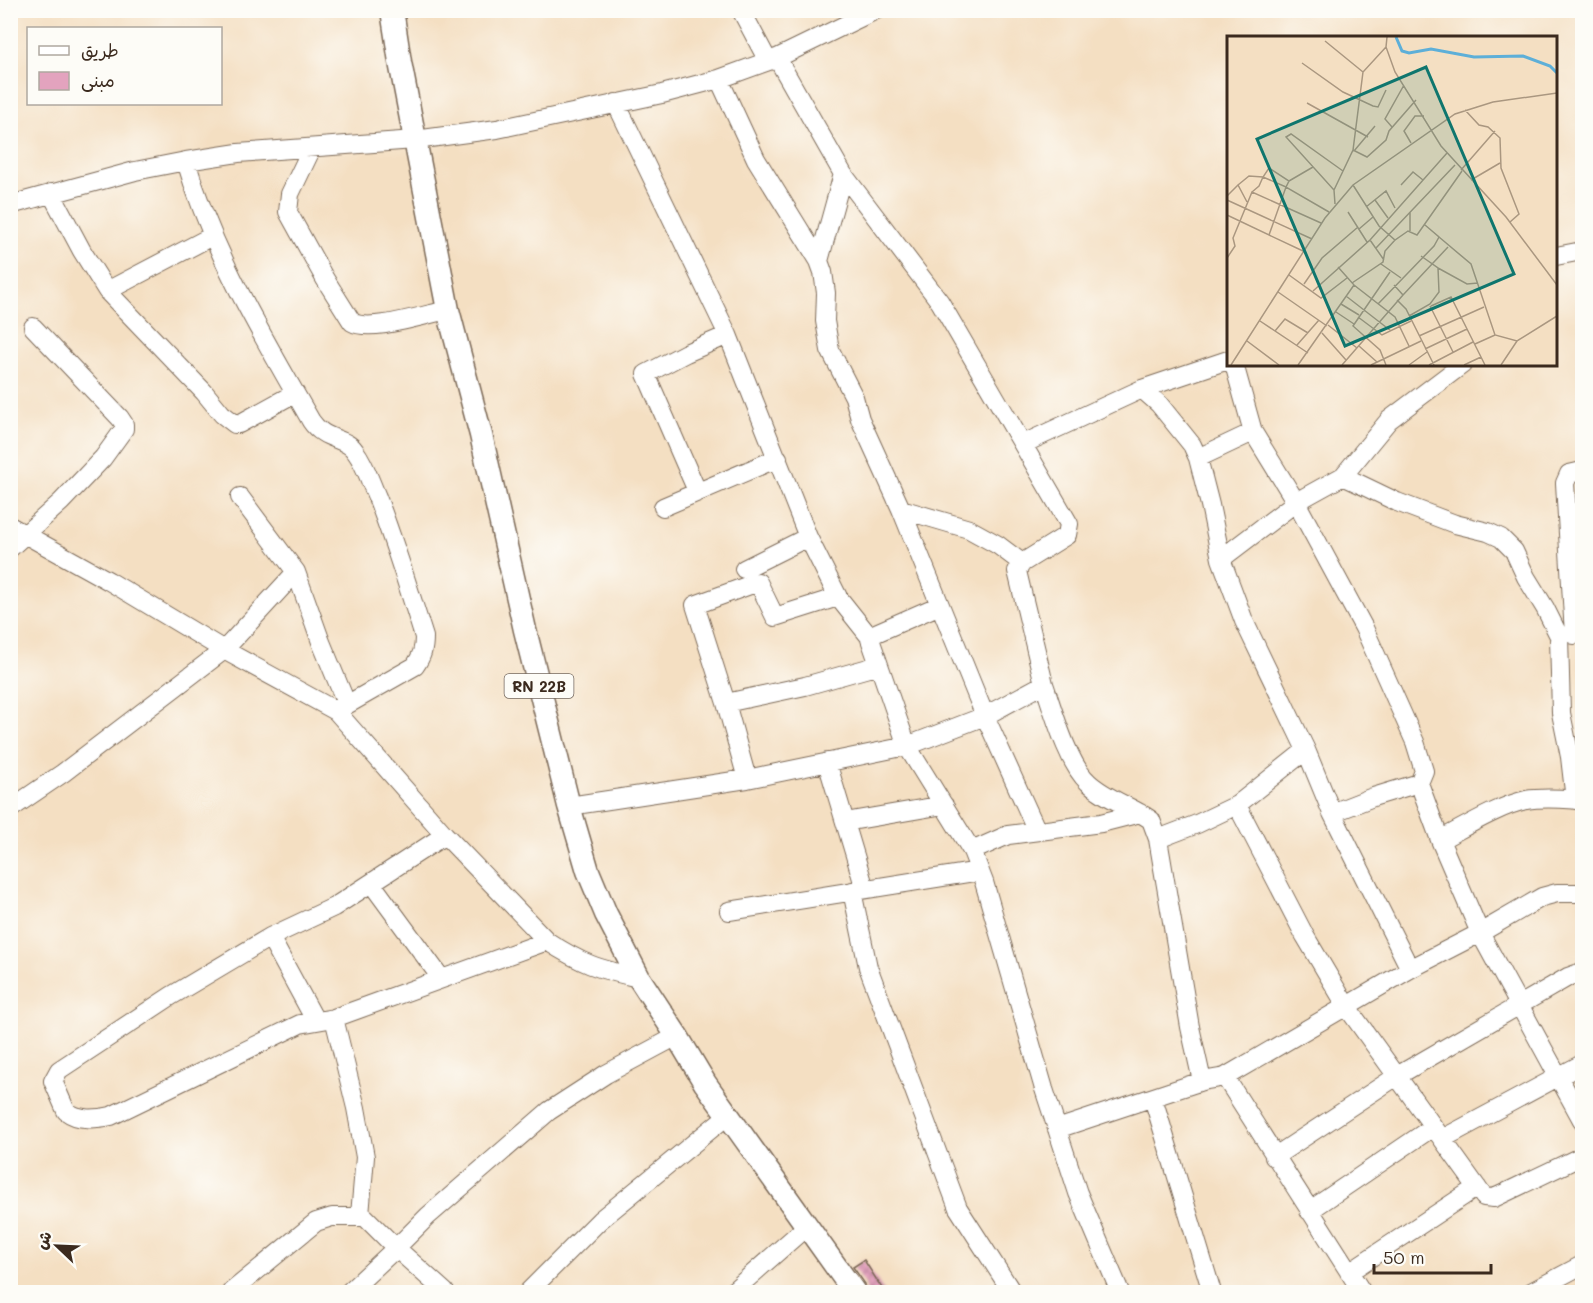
<svg xmlns="http://www.w3.org/2000/svg" width="1593" height="1303" viewBox="0 0 1593 1303" font-family="Mali,'Playpen Sans Arabic',sans-serif">
<style>
.building{fill:url(#building-cross-hatch)}
.lines{fill:none;stroke-linecap:round;stroke-linejoin:round}
.minor-casing{stroke:#7c6957;stroke-width:20}
.major-casing{stroke:#7c6957;stroke-width:25}
.minor{stroke:#fff;stroke-width:18}
.major{stroke:#fff;stroke-width:22}
.labels{text-anchor:middle;dominant-baseline:central;stroke-width:4.5;stroke-linejoin:round;paint-order:stroke}
.shield{fill:#fdfcf7;stroke:#75695f;stroke-width:1.5}
.shield-label{font-size:15px;font-weight:bold;fill:#3b2a1e}
.inset-river{fill:none;stroke:#5dafd8;stroke-width:3}
.inset-road{fill:none;stroke:#aa9780;stroke-width:1.5}
.view{fill:#0f766e;fill-opacity:0.15;stroke:#0f766e;stroke-width:3}
.inset-edge{fill:none;stroke:#3b2a1e;stroke-width:3}
</style>
<defs>
<pattern id="building-cross-hatch" width="8" height="8" patternUnits="userSpaceOnUse" patternTransform="scale(1.5)"><rect width="8" height="8" fill="#e3a3be"/><path d="M0 0l8 8M0 8l8-8" fill="none" stroke="#b9859a"/></pattern>
</defs>
<rect width="100%" height="100%" fill="#fdfcf7"/>
<filter id="ink" filterUnits="userSpaceOnUse"><feTurbulence type="fractalNoise" baseFrequency=".0167" numOctaves="2"/><feDisplacementMap in="SourceGraphic" scale="12" xChannelSelector="R" yChannelSelector="G"/><feConvolveMatrix kernelMatrix="1 2 1 2 8 2 1 2 1" color-interpolation-filters="sRGB"/></filter>
<filter id="wash" filterUnits="userSpaceOnUse"><feTurbulence type="fractalNoise" baseFrequency=".008" numOctaves="4" result="noise"/><feDisplacementMap in="SourceGraphic" scale="24" xChannelSelector="R" yChannelSelector="G"/><feGaussianBlur stdDeviation="1.35" result="paint"/><feColorMatrix in="noise" values="0 0 0 0 0 0 0 0 0 0 0 0 0 0 0 0 0 1.4 0 .05"/><feComposite in="paint" operator="in"/></filter>
<g filter="url(#wash)">
<rect width="100%" height="100%" fill="#f4dfc2"/>
<g id="blocks">
<path class="building" d="M 864,1260 L 885,1293 L 867,1293 L 865,1284 L 853,1267 Z"/>
</g>
</g>
<g filter="url(#ink)">
<use href="#blocks" fill-opacity="0" stroke="#7c6957" stroke-width="1.5"/>
<g class="lines">
<g class="minor-casing">
<path id="minor" d="M 741,10 L 768,61
M 719,79 L 756,159 L 819,261 L 823,272 L 826,293 L 825,321 L 830,350 L 854,397 L 860,419 L 901,509 L 985,716 L 1037,831
M 616,103 L 728,335 L 808,537 L 838,597 L 869,636 L 907,746 L 972,851 L 984,882 L 1044,1089 L 1078,1193 L 1120,1292
M 312,148 L 290,194 L 288,212 L 325,279 L 352,322 C 370,333 426,314 448,310
M 186,161 C 213,254 263,337 311,421 C 324,441 346,437 355,451 C 365,464 370,481 377,497 C 395,543 409,590 424,637 C 424,649 422,656 415,666 L 336,711
M 51,193 L 82,251 L 107,291 L 204,392 L 222,414 L 235,424 L 239,424 L 295,393
M 10,205 L 135,171 L 186,161 L 238,153 L 415,140 L 497,129 L 662,94 L 719,79 L 777,58 L 876,10
M 1556,256 L 1582,251
M 819,261 L 843,174
M 107,291 L 212,236
M 1234,364 L 1253,432 L 1296,502 L 1364,628 L 1415,742 L 1424,771 L 1419,783
M 1142,389 L 1228,360
M 1023,444 L 1142,389 L 1159,404 L 1192,445 L 1198,458 L 1210,505 L 1221,559 L 1244,621 L 1306,750 L 1332,813 L 1410,969
M 1198,458 L 1253,432
M 1343,476 L 1389,420 L 1463,364
M 697,491 L 646,374 L 686,353 L 728,335
M 240,497 L 296,572 L 321,642 L 347,705
M 663,507 L 778,458
M 901,509 L 969,529 L 998,545 L 1022,563
M 10,526 L 109,581 L 224,650 L 336,711 L 445,835 L 547,941
M 10,548 L 61,502 L 103,458 L 124,429 L 124,424 L 120,418 L 33,327
M 1221,559 L 1296,502 L 1343,476 L 1397,502 L 1455,524 L 1488,532 L 1501,538 L 1514,551 L 1526,577 L 1545,608 L 1559,636 L 1561,713 L 1570,757 L 1575,800
M 744,569 L 808,537
M 1574,635 L 1565,483 L 1569,474 L 1582,471
M 869,636 L 940,605
M 1044,684 C 1053,710 1068,764 1088,782 C 1106,799 1131,806 1151,820 L 1158,839 L 1190,1027 L 1202,1081
M 726,703 L 805,686 L 879,665
M 827,762 L 865,889
M 747,779 L 726,703 L 695,605 L 758,582 L 775,617 L 838,597
M 1237,805 L 1305,936 L 1347,1007 L 1484,1197 L 1494,1198 L 1582,1156
M 569,806 L 747,779 L 907,746 L 985,716 L 1044,684 L 1017,571 L 1022,563 L 1067,535 L 1069,524 L 940,302 L 843,174 L 777,58
M 10,809 L 63,773 L 224,650 L 296,572
M 1332,813 L 1373,797 L 1419,783 L 1440,840 L 1480,933 L 1582,1120
M 845,822 L 944,805
M 445,835 L 334,907 L 270,937 L 171,996 L 59,1070 L 53,1081 L 66,1111 C 79,1121 96,1119 111,1116 L 300,1024 L 334,1018 L 547,941 C 582,964 598,969 639,978
M 1158,839 L 1197,824 L 1237,805 L 1306,750
M 1440,840 C 1463,828 1501,805 1526,800 C 1545,797 1564,799 1582,800
M 972,851 L 1008,835 L 1101,823 L 1140,813
M 372,884 L 441,978
M 852,891 L 868,967 L 958,1208 L 1012,1292
M 729,911 L 980,871
M 270,937 L 315,1020
M 334,1018 L 356,1108 L 365,1157 L 360,1215
M 1225,1077 L 1362,1292
M 1153,1098 L 1212,1292
M 1057,1129 L 1202,1081 L 1225,1077 L 1410,969 L 1480,933 L 1542,897 L 1557,893 L 1582,893
M 1442,1139 L 1582,1064
M 1274,1157 L 1397,1076 L 1568,977 L 1582,972
M 1309,1211 L 1433,1127
M 1349,1272 L 1477,1187
M 231,1292 L 316,1222 L 332,1217 L 365,1217 L 396,1248 L 349,1292
M 445,1292 L 396,1248 L 428,1216 L 549,1111 L 606,1074 L 677,1036
M 528,1292 L 600,1220 L 727,1116
M 732,1292 L 807,1226
M 1531,1292 L 1582,1265"/>
</g>
<g class="major-casing">
<path id="major" d="M 392,10 L 400,62 L 448,310 L 481,435 L 525,630 L 569,806 L 588,871 L 606,914 L 639,978 L 677,1036 L 705,1083 L 854,1292"/>
</g>
<use href="#minor" class="minor"/>
<use href="#major" class="major"/>
</g>
</g>
<g class="labels">
<rect class="shield" x="504.5" y="674" width="69" height="24" rx="4.5"/>
<g class="shield-label">
<text x="539" y="686">RN 22B</text>
</g>
</g>
<g transform="translate(1227 36)">
<rect width="330" height="330" fill="#f4dfc2"/>
<path class="inset-river" d="M 169,1 L 175,15 L 182,17 L 204,13 L 247,21 L 296,20 L 323,30 L 330,37"/>
<path class="inset-road" d="M 160,1 L 159,11 L 168,36 L 214,110 L 279,181 L 330,249M 98,5 L 136,36M 75,27 L 116,56 L 146,70 L 151,71 L 159,54M 80,67 L 141,101M 238,74 L 252,89 L 261,91 L 273,102 L 274,132 L 292,178 L 283,186M 165,91 L 158,83 L 177,49M 184,107 L 177,95 L 188,80 L 197,80M 126,114 L 140,121 L 159,104 L 162,95 L 189,64M 127,115 L 148,90M 234,134 L 268,95M 244,144 L 273,127M 62,145 L 86,131M 11,149 L 22,140 L 36,141 L 59,151 L 62,145 L 42,132 L 36,141 L 32,150 L 25,156M 126,149 L 152,190 L 168,204 L 181,195 L 190,199 L 235,135M 174,149 L 186,136 L 196,144M 107,154 L 126,114 L 136,36 L 159,11M 0,160 L 11,149 L 20,166M 0,164 L 85,203M 148,164 L 161,182M 108,168 L 107,154 L 59,101 L 64,98 L 116,135M 139,171 L 159,155 L 168,172M 121,176 L 140,206M 0,179 L 42,199 L 59,151 L 102,176M 132,193 L 146,181M 183,195 L 183,176M 42,199 L 76,215M 212,201 L 244,228 L 268,299 L 290,305 L 330,280M 143,204 L 157,224M 149,212 L 228,129M 0,222 L 8,210 L 6,202 L 25,156 L 94,187M 154,228 L 174,242M 111,231 L 127,249 L 168,281 L 182,310M 211,232 L 240,248 L 251,247M 62,239 L 94,262 L 120,242M 125,247 L 156,226 L 158,215 L 168,204M 77,248 L 95,222 L 131,191M 86,255 L 143,204 L 220,117M 51,256 L 100,290M 176,259 L 221,211M 119,260 L 164,295M 170,264 L 179,273 L 207,329M 114,268 L 132,279M 151,268 L 207,210 L 212,201 L 198,189M 203,270 L 226,316M 204,270 L 224,261 L 258,329M 109,276 L 127,288M 182,280 L 203,268 L 212,256 L 211,232 L 194,220M 131,281 L 155,299 L 184,285M 33,285 L 81,317M 101,289 L 130,312M 48,295 L 58,283 L 81,297M 95,297 L 119,324M 192,300 L 257,271M 20,305 L 52,329M 248,308 L 268,299M 70,309 L 92,284M 132,310 L 150,326M 198,313 L 240,293M 4,329 L 98,182 L 126,149 L 228,78 L 266,66 L 330,57M 71,329 L 127,249M 115,329 L 176,259 L 167,249M 144,329 L 194,305M 159,329 L 153,314 L 126,290 L 163,236M 182,329 L 200,316M 202,329 L 246,306M 237,329 L 254,321M 274,329 L 290,305"/>
<path class="view" d="M 199,31 L 287,238 L 118,310 L 30,103 Z"/>
<rect width="330" height="330" class="inset-edge"/>
</g>
<rect width="1593" height="1303" fill="none" stroke="#fdfcf7" stroke-width="36"/>
<rect x="27" y="27" width="195" height="78" fill="#fdfcf7" stroke="#afa8a0" stroke-width="1.5"/>
<rect x="39" y="46" width="30" height="9" fill="#ffffff" stroke="#afa8a0" stroke-width="1.5"/>
<text x="81" y="57" font-size="18" fill="#3b2a1e">طريق</text>
<rect x="39" y="72" width="30" height="18" fill="#e3a3be" stroke="#afa8a0" stroke-width="1.5"/>
<text x="81" y="87" font-size="18" fill="#3b2a1e">مبنى</text>
<g transform="translate(57 1246) rotate(293)" stroke="#fdfcf7" stroke-width="4.5" paint-order="stroke">
<path d="M0-4.5L10 22L0 15L-10 22Z" fill="#3b2a1e"/>
<text y="-9" font-size="16" font-weight="bold" text-anchor="middle" fill="#3b2a1e">ش</text>
</g>
<path d="M1374 1264v9h117v-9" fill="none" stroke="#3b2a1e" stroke-width="3"/>
<text x="1383" y="1264" font-size="18" fill="#3b2a1e" stroke="#fdfcf7" stroke-width="4.5" paint-order="stroke">50 m</text>
</svg>
